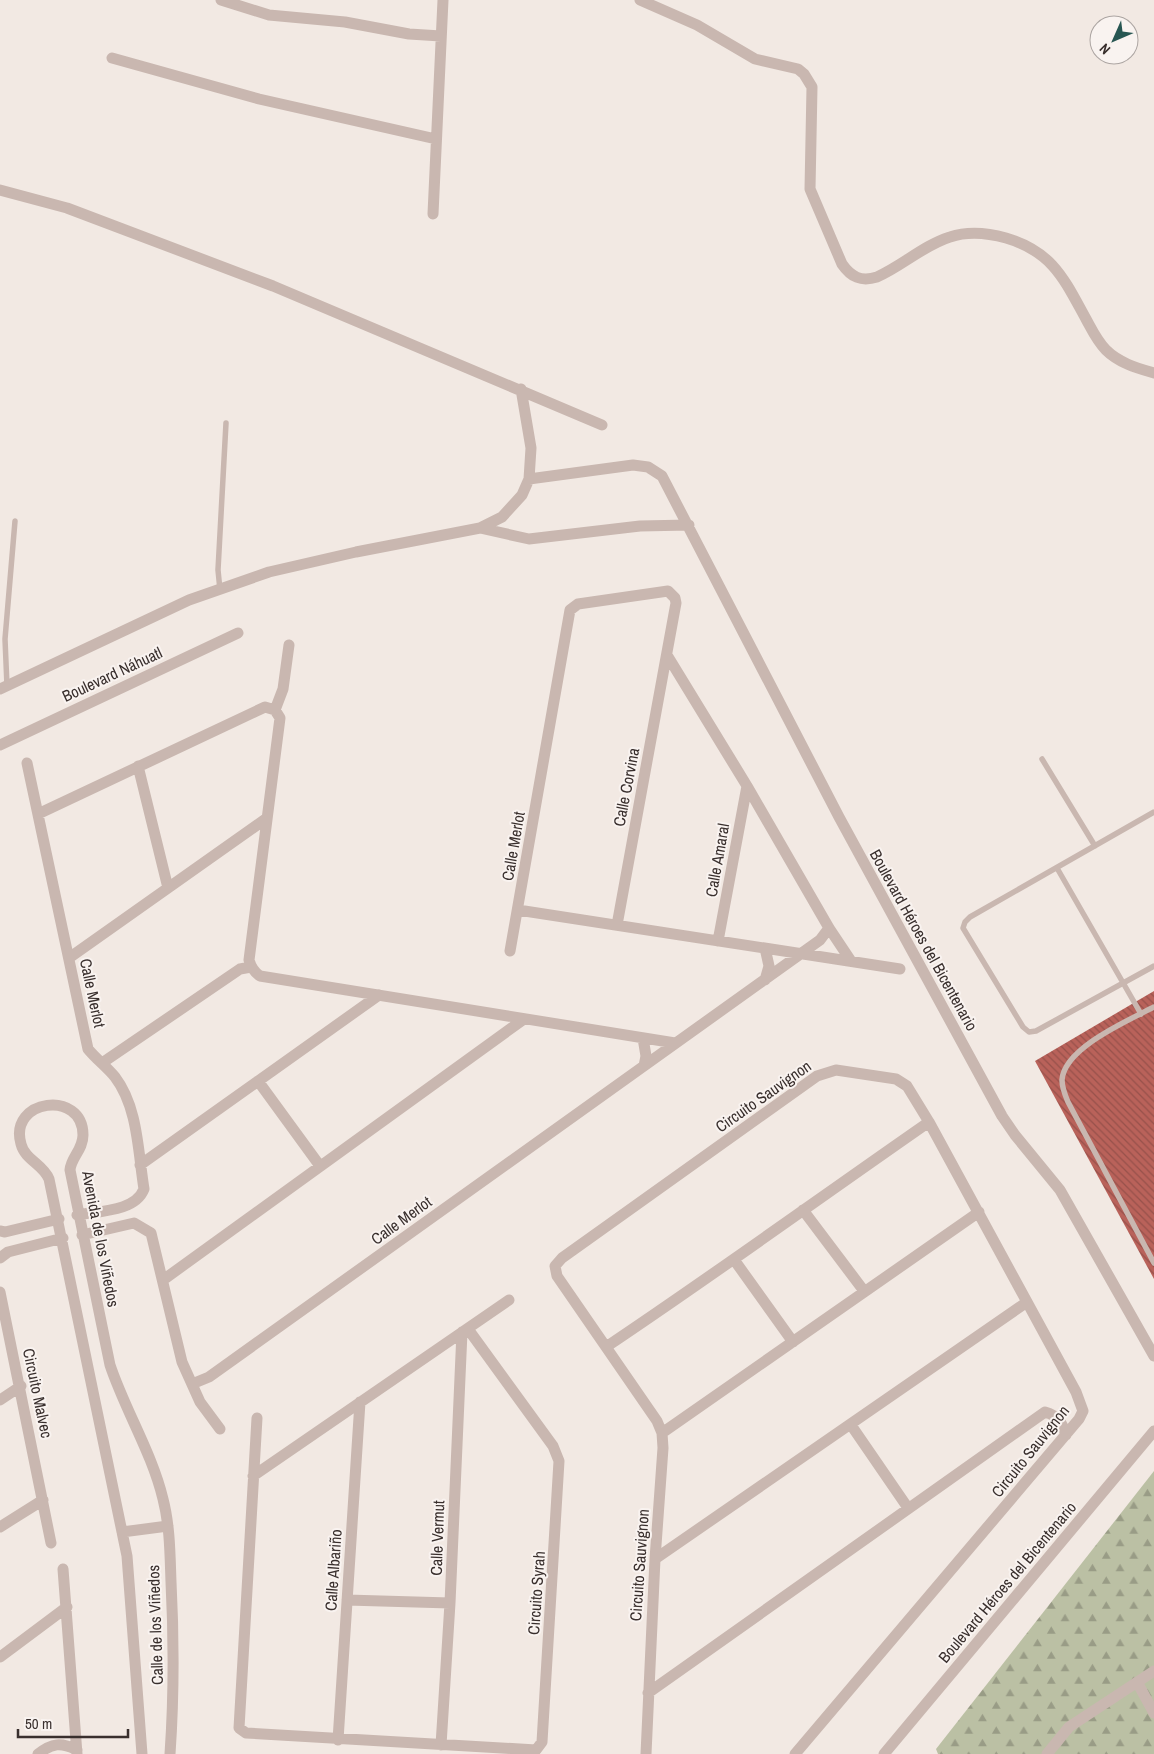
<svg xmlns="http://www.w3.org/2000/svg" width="1154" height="1754" viewBox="0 0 1154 1754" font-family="'Archivo Narrow',sans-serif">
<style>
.forest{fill:url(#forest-firs)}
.building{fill:url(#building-back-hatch)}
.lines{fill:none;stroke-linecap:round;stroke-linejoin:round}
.lane{stroke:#c9b7b0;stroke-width:5.5}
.street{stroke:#c9b7b0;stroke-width:11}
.labels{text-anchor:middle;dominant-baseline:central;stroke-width:4;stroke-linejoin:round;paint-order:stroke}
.street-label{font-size:16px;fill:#392f2d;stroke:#f9f3f0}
</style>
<defs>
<pattern id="forest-firs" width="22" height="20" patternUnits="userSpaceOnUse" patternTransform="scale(1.25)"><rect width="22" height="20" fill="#bbc0a4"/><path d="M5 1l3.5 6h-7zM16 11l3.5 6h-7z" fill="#999c86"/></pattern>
<pattern id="building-back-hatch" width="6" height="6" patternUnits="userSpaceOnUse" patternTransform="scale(1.25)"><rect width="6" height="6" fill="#b9625a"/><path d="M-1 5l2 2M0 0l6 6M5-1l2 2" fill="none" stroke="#97514b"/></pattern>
</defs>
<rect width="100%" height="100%" fill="#f2e9e3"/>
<path class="forest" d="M 1154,1471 L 1154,1754 L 938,1754 L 936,1749 Z"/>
<path class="building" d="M 1154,991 L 1154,1279 L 1035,1061 Z"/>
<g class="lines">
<path class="lane" d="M 220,590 L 218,570 L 226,423
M 7,686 L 5,639 L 15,521
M 1042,759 L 1095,846
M 1154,812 L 970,917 L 965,922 L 963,928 L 1023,1027 L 1029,1032 L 1036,1031 L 1154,966
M 1057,868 L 1141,1014
M 1154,1007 C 1129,1020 1064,1048 1062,1080 C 1062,1088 1065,1095 1068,1102 L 1154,1263"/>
<path class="street" d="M 221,0 L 269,15 L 345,22 L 409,34 L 441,36
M 640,0 L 697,25 L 755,59 L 798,69 L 804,74 L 812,87 L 810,189 L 842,264 C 851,277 861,282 877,277 C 902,266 924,245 950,237 C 968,231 988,233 1006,238 C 1053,252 1064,279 1086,319 C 1092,330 1097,341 1106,350 C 1119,363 1137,368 1154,373
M 112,58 L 259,99 L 436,139
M 0,190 L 67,208 L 273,286 L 602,425
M 433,214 L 443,0
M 529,479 L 633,465 L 648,467 L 662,476 L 839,817 L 1002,1116 L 1015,1135 L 1060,1190 L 1154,1356
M 480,528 L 529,539 L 640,526 L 689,525
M 667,655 L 747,786 L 829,928 L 851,961
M 0,689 L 189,600 L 269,572 L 356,552 L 480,528 L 502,517 L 522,495 L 529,479 L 531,448 L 521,389
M 275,710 L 283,689 L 289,645
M 0,745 L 238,633
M 27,763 L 88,1049 C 96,1059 107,1067 115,1077 C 138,1107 138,1152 144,1189 C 135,1212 98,1211 77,1215
M 138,766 L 168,888
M 38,814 L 265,707 L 275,710 L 280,718 L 249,960 C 251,967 254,972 260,976 L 675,1043
M 518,910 L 900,969
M 718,941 L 747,786
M 510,951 L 570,610 L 578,604 L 668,591 L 675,598 L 676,603 L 617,925
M 69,958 L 267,818
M 765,980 L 769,966 L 765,948
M 643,1038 L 646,1056 L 644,1066
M 102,1063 L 240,969 L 251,967
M 258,1081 L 320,1166
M 140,1165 L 379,995
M 803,1210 L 864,1291
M 0,1231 L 5,1232 L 59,1219
M 82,1235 L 134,1223 L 151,1233 L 182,1362 L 200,1402 L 220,1429
M 0,1258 L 8,1252 L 63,1238
M 735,1261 L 793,1342
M 163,1280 L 524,1019
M 0,1292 L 51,1543
M 606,1347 C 715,1274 821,1197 929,1122
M 192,1384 L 209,1377 L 820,940 L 829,928
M 0,1400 L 21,1386
M 257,1418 L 239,1728 L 246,1733 L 536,1750 L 542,1742 L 559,1461 L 553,1446 L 468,1329
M 851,1425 L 908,1508
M 662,1433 L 979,1212
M 253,1476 L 509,1300
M 0,1527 L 43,1500
M 122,1532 L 168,1526
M 655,1559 L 1027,1302
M 63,1569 L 77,1754
M 347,1600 L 450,1603
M 0,1657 L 67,1607
M 1137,1682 L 1154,1713
M 648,1693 L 1045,1412 C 1058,1416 1062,1422 1066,1435
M 338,1740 L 360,1402
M 441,1745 L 450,1603 L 462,1332
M 38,1754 C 52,1743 61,1742 77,1750
M 142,1754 L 127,1556 L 49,1179 C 43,1164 25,1160 21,1144 C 8,1099 83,1089 83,1135 C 83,1150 71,1157 70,1170 L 110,1365 C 125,1410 152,1453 163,1499 C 170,1526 170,1555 171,1582 C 174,1640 174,1696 170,1754
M 646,1754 L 655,1559 L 663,1448 L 662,1433 L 657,1421 L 557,1276 L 555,1266 L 562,1258 L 817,1076 L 836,1070 L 896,1079 L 907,1086 L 929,1122 L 1076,1392 L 1083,1411 L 1079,1419 L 795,1754
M 884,1754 L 1154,1431
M 1047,1754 L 1069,1727 L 1154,1671"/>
</g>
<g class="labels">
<g class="street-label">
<text transform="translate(112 674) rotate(-25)">Boulevard Náhuatl</text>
<text transform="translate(626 787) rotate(-79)">Calle Corvina</text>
<text transform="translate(513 846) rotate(-80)">Calle Merlot</text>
<text transform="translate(717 860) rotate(-80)">Calle Amaral</text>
<text transform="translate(924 940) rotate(61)">Boulevard Héroes del Bicentenario</text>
<text transform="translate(93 993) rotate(78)">Calle Merlot</text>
<text transform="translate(763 1096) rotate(-35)">Circuito Sauvignon</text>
<text transform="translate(401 1220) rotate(-36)">Calle Merlot</text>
<text transform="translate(101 1239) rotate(79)">Avenida de los Viñedos</text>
<text transform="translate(38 1393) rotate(78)">Circuito Malvec</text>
<text transform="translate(1030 1451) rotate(-51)">Circuito Sauvignon</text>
<text transform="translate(437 1538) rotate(-88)">Calle Vermut</text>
<text transform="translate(639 1565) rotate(-86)">Circuito Sauvignon</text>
<text transform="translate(333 1570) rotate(-86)">Calle Albariño</text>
<text transform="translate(1007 1582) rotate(-50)">Boulevard Héroes del Bicentenario</text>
<text transform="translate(536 1593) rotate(-86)">Circuito Syrah</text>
<text transform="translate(155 1625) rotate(-92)">Calle de los Viñedos</text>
</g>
</g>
<g transform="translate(1114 40) rotate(225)"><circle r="24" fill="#f9f3f0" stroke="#aca5a2"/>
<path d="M0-4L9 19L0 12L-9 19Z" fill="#275652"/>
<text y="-8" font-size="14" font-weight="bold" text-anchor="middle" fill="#392f2d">N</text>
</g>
<path d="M18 1729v8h110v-8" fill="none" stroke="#392f2d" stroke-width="2.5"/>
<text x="25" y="1729" font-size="15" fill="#392f2d" stroke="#f9f3f0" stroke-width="4" paint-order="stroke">50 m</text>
</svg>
